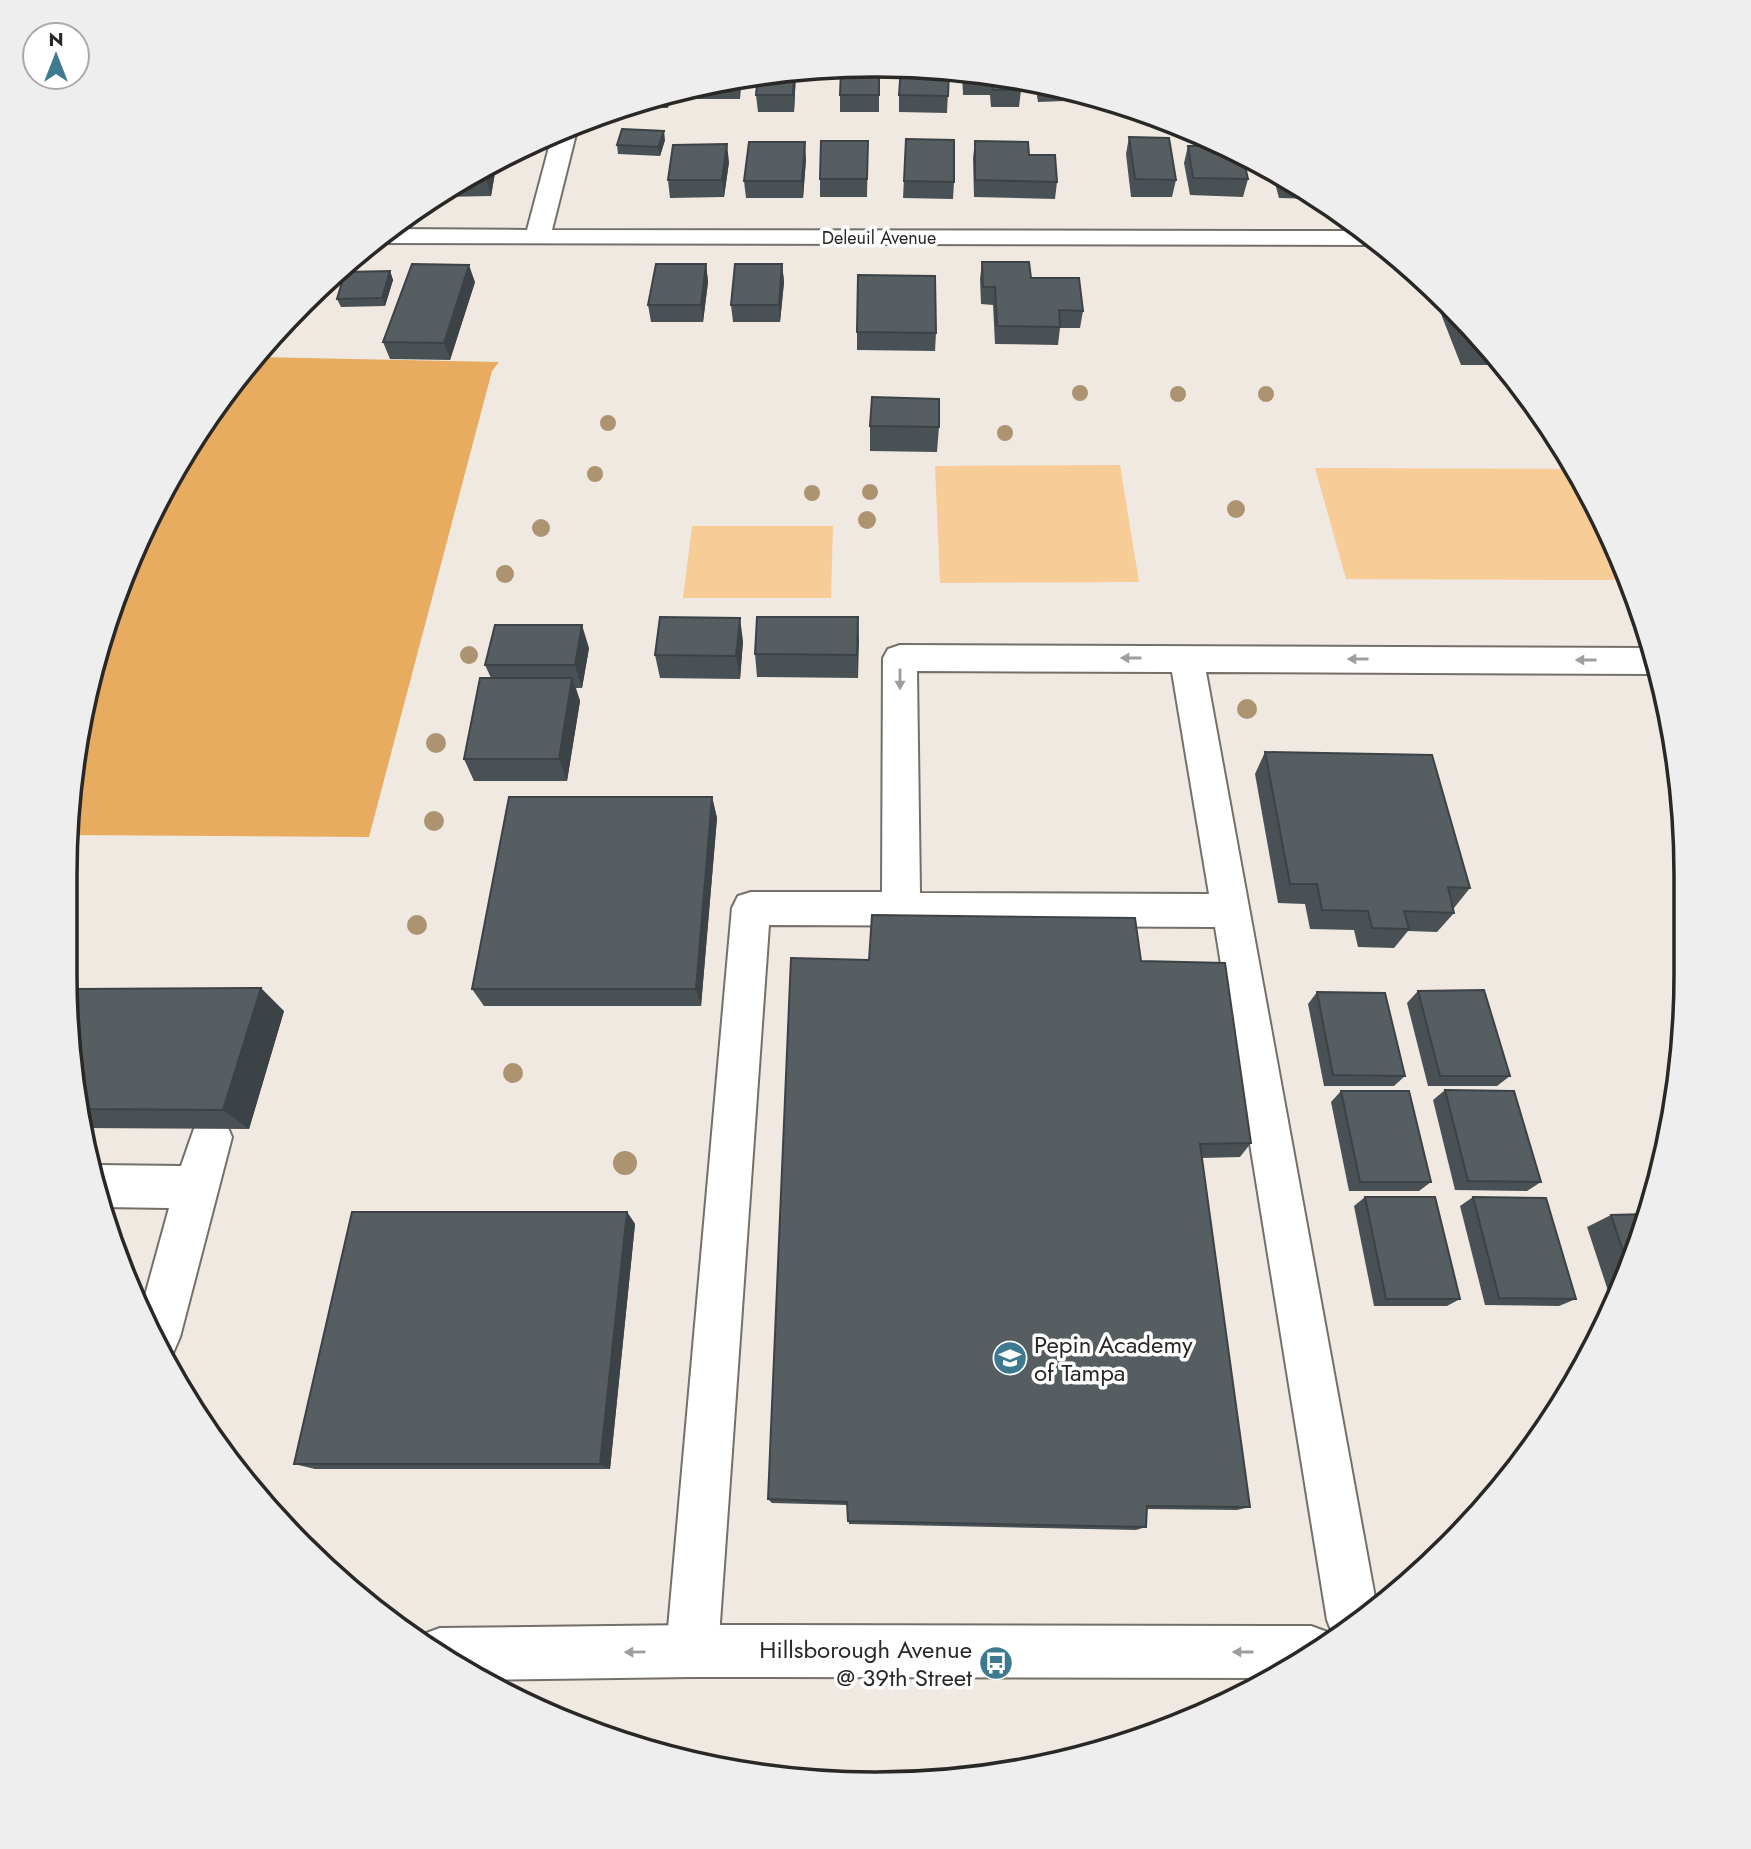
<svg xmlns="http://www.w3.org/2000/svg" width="1751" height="1849" viewBox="0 0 1751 1849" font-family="Jost,sans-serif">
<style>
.green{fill:#f8cc96}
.forest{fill:#e7ac5f}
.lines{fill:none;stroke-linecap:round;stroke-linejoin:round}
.minor-casing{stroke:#746f69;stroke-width:4}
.major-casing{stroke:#746f69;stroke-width:4}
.minor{fill:#fff;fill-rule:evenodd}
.major{fill:#fff;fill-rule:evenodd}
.tree{fill:#ac9470}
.wall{fill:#4a5154}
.shaded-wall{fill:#3c4245}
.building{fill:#565e62;stroke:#3c4245;stroke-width:2}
.oneway{fill:#9f9e9d}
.labels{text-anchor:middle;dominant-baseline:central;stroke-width:7;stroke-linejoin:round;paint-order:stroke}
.far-street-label{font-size:18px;fill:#2a2826;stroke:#fff}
.near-poi-label{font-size:24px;fill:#2a2826;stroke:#fff;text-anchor:start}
.rim{fill:none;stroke:#2a2826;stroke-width:3.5}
</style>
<rect width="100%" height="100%" fill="#efe9e2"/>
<path class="green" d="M 1120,465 L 1139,582 L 940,583 L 935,466 Z
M 1315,468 L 1577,469 L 1627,580 L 1346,579 Z
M 692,526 L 833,526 L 831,598 L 683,598 Z"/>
<path class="forest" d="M 256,357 L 499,362 L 492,371 L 369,837 L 67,835 L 67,822 L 92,665 L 149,517 L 233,382 Z"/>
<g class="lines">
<g class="minor-casing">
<path id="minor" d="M 574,126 L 577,130 L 552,230 L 1368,231 L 1383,245 L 373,243 L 392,229 L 527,230 L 552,136 Z
M 900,645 L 1651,648 L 1657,673 L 1654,674 L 1206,672 L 1376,1603 L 1333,1635 L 1327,1620 L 1215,927 L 769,925 L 718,1651 L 711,1670 L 692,1677 L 673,1670 L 666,1651 L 732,908 L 738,896 L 751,892 L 882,892 L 883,658 L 888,649 ZM 917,671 L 1172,672 L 1209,894 L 920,893 Z
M 211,1117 L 226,1123 L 232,1137 L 180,1337 L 173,1353 L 168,1356 L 141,1310 L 169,1208 L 103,1207 L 91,1167 L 97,1165 L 181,1166 L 196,1123 Z"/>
</g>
<g class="major-casing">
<path id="major" d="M 692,1625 L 1311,1626 L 1330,1633 L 1331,1637 L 1275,1678 L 692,1677 L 479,1680 L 420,1639 L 421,1635 L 440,1628 Z"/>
</g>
<use href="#minor" class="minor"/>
<use href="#major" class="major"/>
</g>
<g class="tree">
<circle cx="1080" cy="393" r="8"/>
<circle cx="1178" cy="394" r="8"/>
<circle cx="1266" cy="394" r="8"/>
<circle cx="608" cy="423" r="8"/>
<circle cx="1005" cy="433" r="8"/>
<circle cx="595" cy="474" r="8"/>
<circle cx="870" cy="492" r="8"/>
<circle cx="812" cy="493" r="8"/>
<circle cx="1236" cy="509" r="9"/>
<circle cx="867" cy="520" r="9"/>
<circle cx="541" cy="528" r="9"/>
<circle cx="505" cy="574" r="9"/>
<circle cx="469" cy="655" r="9"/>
<circle cx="1247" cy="709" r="10"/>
<circle cx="436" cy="743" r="10"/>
<circle cx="434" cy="821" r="10"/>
<circle cx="417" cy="925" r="10"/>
<circle cx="513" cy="1073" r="10"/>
<circle cx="625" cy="1163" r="12"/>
</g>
<path class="wall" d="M 879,68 L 879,112 L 840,112 L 840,95 Z
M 949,70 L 947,113 L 899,112 L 899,95 Z
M 796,71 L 794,112 L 758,112 L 756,95 Z
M 962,72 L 1020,82 L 1021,90 L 1019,107 L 991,107 L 990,95 L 963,95 Z
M 741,78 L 740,99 L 693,99 L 692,90 Z
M 1035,84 L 1068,90 L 1066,90 L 1065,101 L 1038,102 Z
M 670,95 L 668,108 L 622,108 L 621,106 Z
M 1129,137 L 1176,180 L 1172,197 L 1131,197 L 1126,154 Z
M 906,139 L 954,182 L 953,199 L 903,198 Z
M 665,140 L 660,156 L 618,154 L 617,145 Z
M 868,141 L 867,197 L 820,197 L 820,179 Z
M 975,141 L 1029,155 L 1057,182 L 1055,199 L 974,197 L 973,158 Z
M 1188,146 L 1248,179 L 1243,197 L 1190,195 L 1184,163 Z
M 806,159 L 803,198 L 746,198 L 744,181 Z
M 497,161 L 491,196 L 443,197 L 442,194 L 470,173 Z
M 729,162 L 724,197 L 670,198 L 668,180 Z
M 1272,172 L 1316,199 L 1279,198 Z
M 982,262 L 1031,278 L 1083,311 L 1080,328 L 1060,328 L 1058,345 L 995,344 L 993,305 L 981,304 L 980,279 Z
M 706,264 L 708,282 L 703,322 L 651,322 L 648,305 Z
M 782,264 L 784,282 L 780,322 L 733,322 L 731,305 Z
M 390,271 L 393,280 L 385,306 L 341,307 L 337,299 Z
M 475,282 L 450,360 L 390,359 L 383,342 Z
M 1432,291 L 1485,341 L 1502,365 L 1461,365 Z
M 857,332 L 936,333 L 935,351 L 857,350 Z
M 870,426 L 939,427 L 937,452 L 870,451 Z
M 858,617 L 858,678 L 757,677 L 755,654 Z
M 743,641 L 740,679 L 660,678 L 655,655 Z
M 589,648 L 582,688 L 576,688 L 580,701 L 567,781 L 474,781 L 464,759 L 491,678 L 485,665 Z
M 1265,752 L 1470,888 L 1454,908 L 1452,908 L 1454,913 L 1437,932 L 1408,931 L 1394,948 L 1358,947 L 1354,930 L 1310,929 L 1305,904 L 1278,903 L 1255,774 Z
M 712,797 L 717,818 L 701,1006 L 484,1006 L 472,989 Z
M 869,960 L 1141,961 L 1251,1143 L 1240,1157 L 1202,1158 L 1250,1507 L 1237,1510 L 1147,1509 L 1146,1527 L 1136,1530 L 849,1524 L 847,1505 L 772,1503 L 768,1499 Z
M 74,989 L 284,1011 L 249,1129 L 80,1128 Z
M 1418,991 L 1510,1076 L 1497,1086 L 1428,1086 L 1407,1003 Z
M 1317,992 L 1405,1076 L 1394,1086 L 1324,1086 L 1308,1004 Z
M 1445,1090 L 1541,1182 L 1527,1191 L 1455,1190 L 1433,1100 Z
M 1341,1091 L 1431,1182 L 1419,1191 L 1349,1191 L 1331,1102 Z
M 1365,1197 L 1460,1299 L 1447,1306 L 1374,1306 L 1354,1206 Z
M 1473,1197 L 1576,1299 L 1559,1306 L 1485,1305 L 1460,1206 Z
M 627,1212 L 635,1224 L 610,1469 L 315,1469 L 294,1464 Z
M 1646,1214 L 1624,1284 L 1613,1306 L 1587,1227 L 1611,1215 Z"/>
<path class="shaded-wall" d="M 794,71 L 796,72 L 794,112 L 793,95 Z
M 741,78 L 740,99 L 738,82 L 738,79 Z
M 670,95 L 668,108 L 666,96 Z
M 664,131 L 665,140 L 660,156 L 658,147 Z
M 805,142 L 806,159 L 803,198 L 802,181 Z
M 727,144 L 729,162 L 724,197 L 722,180 Z
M 497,161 L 491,196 L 486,178 L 488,165 Z
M 706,264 L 708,282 L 703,322 L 701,305 Z
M 782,264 L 784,282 L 780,322 L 779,305 Z
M 469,265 L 475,282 L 450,360 L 444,343 Z
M 390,271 L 393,280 L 385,306 L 382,298 Z
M 858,617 L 859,641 L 858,678 L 857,655 Z
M 740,618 L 743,641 L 740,679 L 736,656 Z
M 582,625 L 589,648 L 582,688 L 575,665 Z
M 572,678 L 580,701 L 567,781 L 559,759 Z
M 712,797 L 717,818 L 701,1006 L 696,989 Z
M 261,988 L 284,1011 L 249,1129 L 223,1110 Z
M 627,1212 L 635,1224 L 610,1469 L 600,1464 Z"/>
<path class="building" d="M 901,67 L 929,67 L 949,70 L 948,96 L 899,95 Z
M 879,68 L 879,95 L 840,95 L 841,69 Z
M 794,71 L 793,95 L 756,95 L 758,74 L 770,72 Z
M 963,72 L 1020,82 L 1021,90 L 993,90 L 992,78 L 964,78 Z
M 622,129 L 664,131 L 658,147 L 617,145 Z
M 1129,137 L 1169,138 L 1176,180 L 1135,179 Z
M 906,139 L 954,140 L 954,182 L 904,181 Z
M 821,141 L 868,141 L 867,179 L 820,179 Z
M 975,141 L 1028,142 L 1029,155 L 1055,155 L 1057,182 L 975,180 Z
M 749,142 L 805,142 L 802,181 L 744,181 Z
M 727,144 L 722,180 L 668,180 L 673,145 Z
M 1188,146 L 1229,146 L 1234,149 L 1242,153 L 1248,179 L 1193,178 Z
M 488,165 L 486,178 L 462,179 L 470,173 Z
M 982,262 L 1029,262 L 1031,278 L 1079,278 L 1083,311 L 1059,310 L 1060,327 L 997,326 L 995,287 L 983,287 Z
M 412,264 L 469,265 L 444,343 L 383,342 Z
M 656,264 L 706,264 L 701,305 L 648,305 Z
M 735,264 L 782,264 L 779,305 L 731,305 Z
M 390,271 L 382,298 L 337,299 L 345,272 Z
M 858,275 L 935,276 L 936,333 L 857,332 Z
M 1466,323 L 1484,340 L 1473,340 Z
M 872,397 L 939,399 L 939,427 L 870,426 Z
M 660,617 L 740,618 L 736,656 L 655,655 Z
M 757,617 L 858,617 L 857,655 L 755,654 Z
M 495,625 L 582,625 L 575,665 L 485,665 Z
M 480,678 L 572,678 L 559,759 L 464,759 Z
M 1265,752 L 1432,755 L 1470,888 L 1448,887 L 1454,913 L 1404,911 L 1409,929 L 1372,928 L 1368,911 L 1322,910 L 1317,884 L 1290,884 Z
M 509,797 L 712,797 L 696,989 L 472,989 Z
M 872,915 L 1135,918 L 1141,961 L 1225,963 L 1251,1143 L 1200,1144 L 1250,1507 L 1147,1506 L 1146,1527 L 848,1521 L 847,1502 L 768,1499 L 791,958 L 869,960 Z
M 261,988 L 223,1110 L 79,1109 L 74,989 Z
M 1484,990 L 1510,1076 L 1440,1076 L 1418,991 Z
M 1317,992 L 1385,993 L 1405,1076 L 1333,1075 Z
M 1445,1090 L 1514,1091 L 1541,1182 L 1468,1181 Z
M 1341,1091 L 1409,1091 L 1431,1182 L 1360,1182 Z
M 1365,1197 L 1435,1197 L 1460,1299 L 1386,1299 Z
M 1473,1197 L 1546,1198 L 1576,1299 L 1499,1298 Z
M 352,1212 L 627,1212 L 600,1464 L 294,1464 Z
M 1646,1214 L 1629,1269 L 1611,1215 Z"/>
<defs><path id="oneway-solid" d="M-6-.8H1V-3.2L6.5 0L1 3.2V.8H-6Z" transform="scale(1.75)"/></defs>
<g class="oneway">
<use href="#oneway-solid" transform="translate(1131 658) rotate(-180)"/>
<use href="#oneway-solid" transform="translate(1358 659) rotate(-180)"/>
<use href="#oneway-solid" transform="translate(1586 660) rotate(-180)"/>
<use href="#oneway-solid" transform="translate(900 679) rotate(90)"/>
<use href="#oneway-solid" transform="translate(635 1652) rotate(179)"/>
<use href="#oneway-solid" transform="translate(1243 1652) rotate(-180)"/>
</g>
<defs>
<g id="school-disc" transform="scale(1.75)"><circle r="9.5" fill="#3d7a90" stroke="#fff"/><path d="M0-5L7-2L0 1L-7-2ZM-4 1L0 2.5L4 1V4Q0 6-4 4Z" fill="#fff"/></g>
<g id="bus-disc" transform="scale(1.75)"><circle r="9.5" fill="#3d7a90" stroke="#fff"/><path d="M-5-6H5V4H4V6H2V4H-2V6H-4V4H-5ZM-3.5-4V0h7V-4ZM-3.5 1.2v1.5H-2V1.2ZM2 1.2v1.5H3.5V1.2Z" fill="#fff"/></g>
</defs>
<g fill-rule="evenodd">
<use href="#school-disc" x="1010" y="1358"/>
<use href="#bus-disc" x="996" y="1663"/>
</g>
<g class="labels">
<g class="far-street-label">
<text x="879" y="238">Deleuil Avenue</text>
</g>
<g class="near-poi-label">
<text x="1034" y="1344">Pepin Academy<tspan x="1034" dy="28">of Tampa</tspan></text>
<text x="972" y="1649" text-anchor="end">Hillsborough Avenue<tspan x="972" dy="28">@ 39th Street</tspan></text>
</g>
</g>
<path d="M0 0H1751V1849H0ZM875 77H876A798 798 0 0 1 1674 875V974A798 798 0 0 1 876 1772H875A798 798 0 0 1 77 974V875A798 798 0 0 1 875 77Z" fill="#eee" fill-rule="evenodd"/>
<path class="rim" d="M875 77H876A798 798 0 0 1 1674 875V974A798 798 0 0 1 876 1772H875A798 798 0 0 1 77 974V875A798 798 0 0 1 875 77Z"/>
<g transform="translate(56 56)"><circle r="33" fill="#ffffff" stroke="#aaa9a8" stroke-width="2"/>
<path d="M0-5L12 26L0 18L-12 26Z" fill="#3d7a90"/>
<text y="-10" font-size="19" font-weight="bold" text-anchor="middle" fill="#2a2826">N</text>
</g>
</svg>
